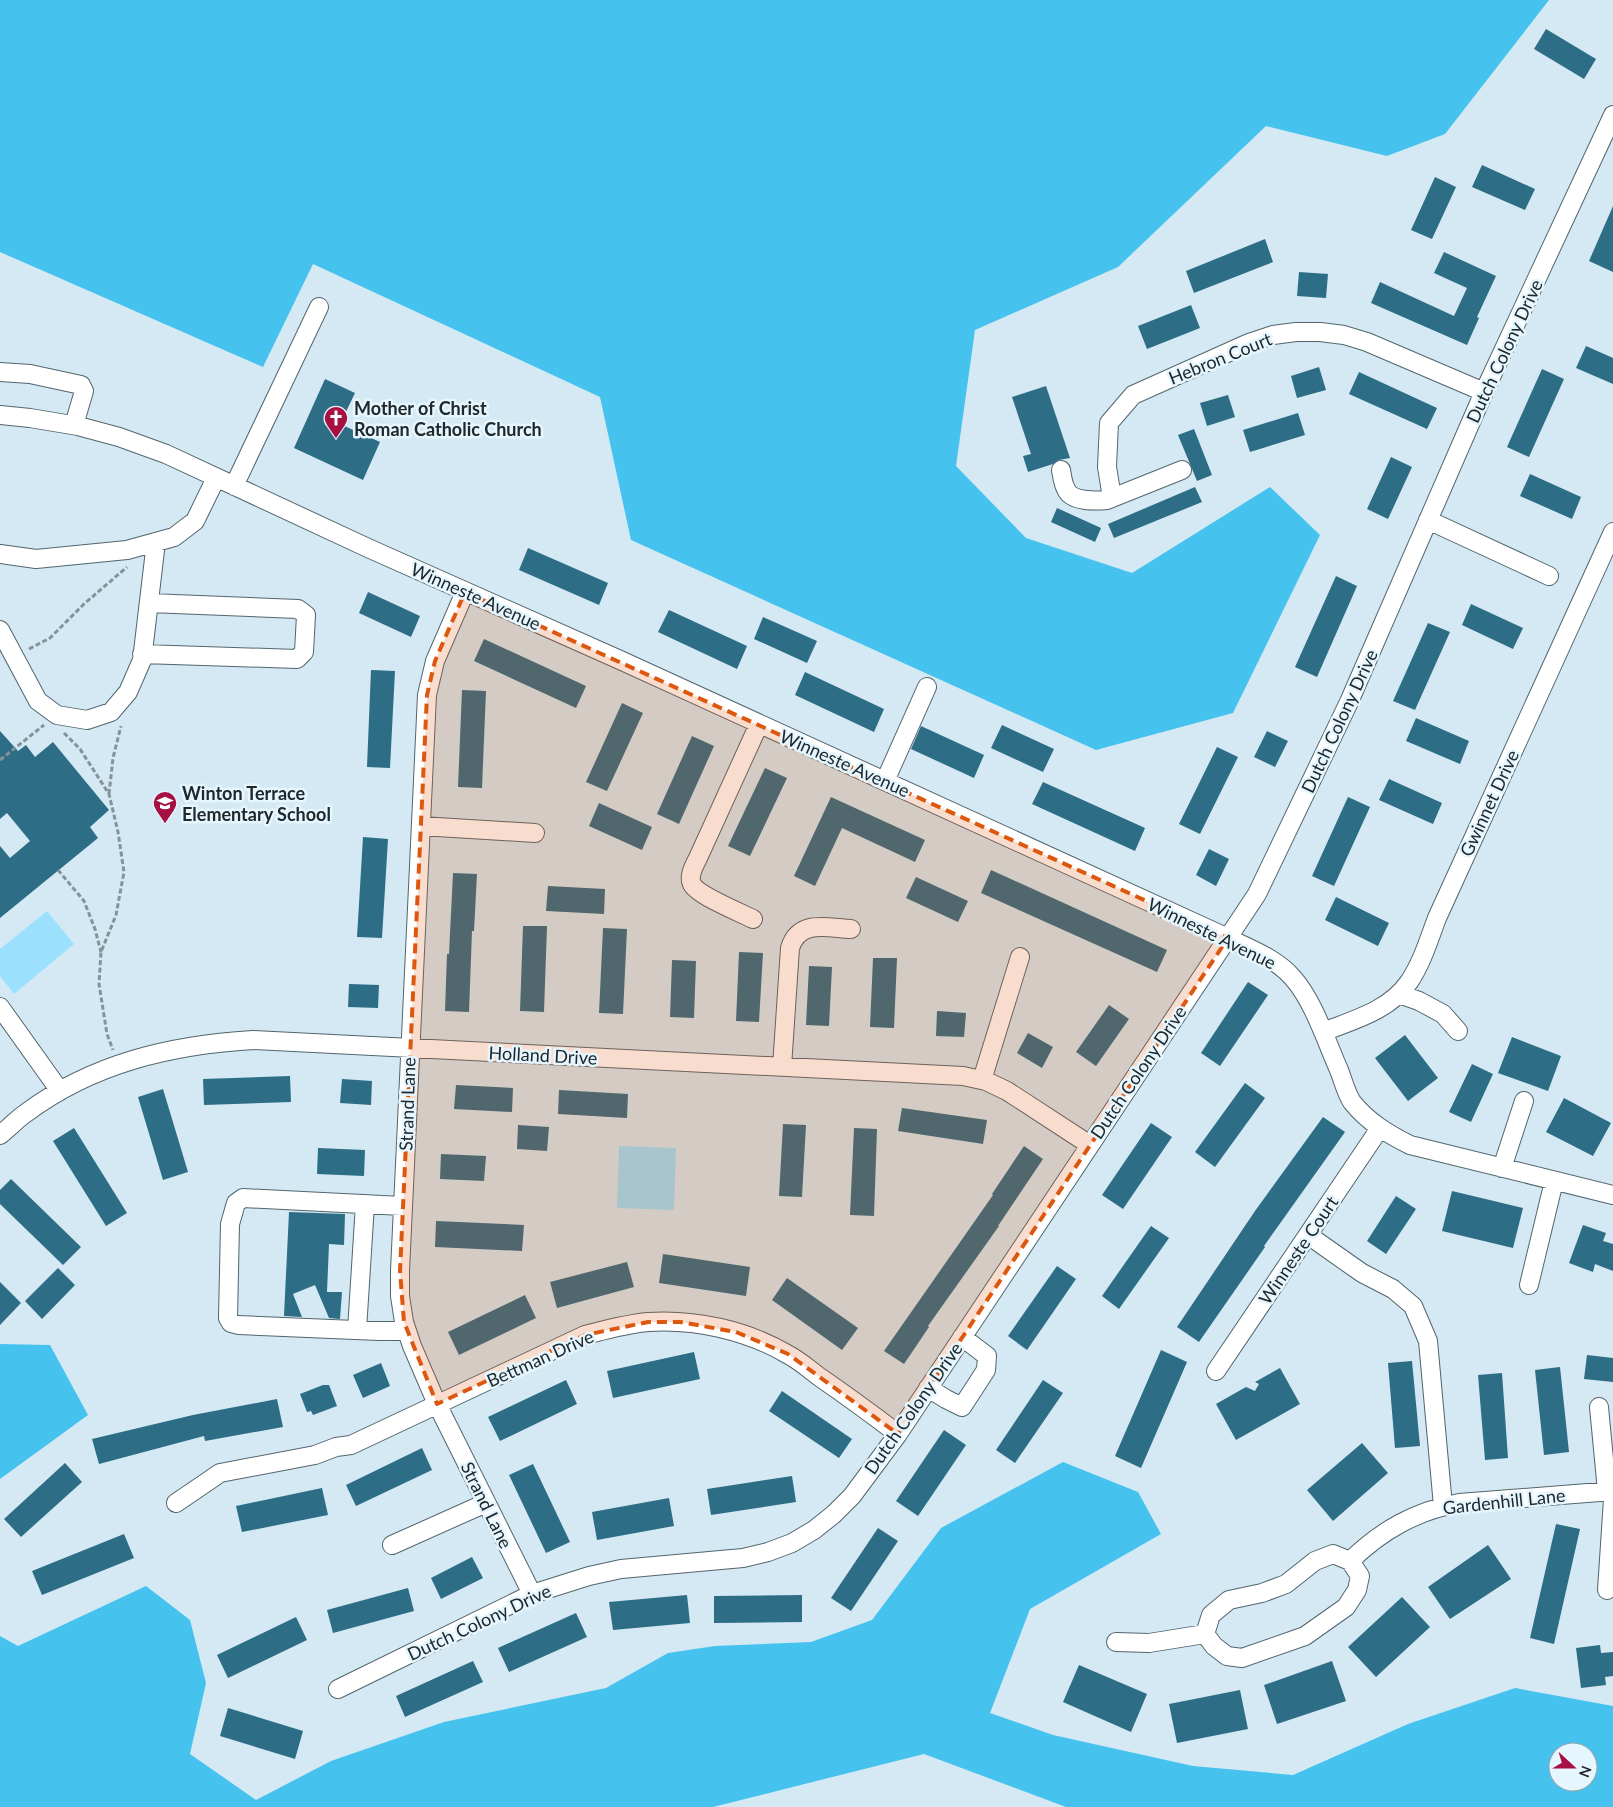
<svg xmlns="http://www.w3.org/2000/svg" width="1613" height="1807" viewBox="0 0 1613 1807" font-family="Lato,sans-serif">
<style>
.green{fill:#9be1fe}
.forest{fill:#46c2ee;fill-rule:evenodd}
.building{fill:#2d6d85}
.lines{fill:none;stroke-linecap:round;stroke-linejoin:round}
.minor-casing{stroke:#52656d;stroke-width:20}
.path{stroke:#84939a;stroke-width:3;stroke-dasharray:5 2.5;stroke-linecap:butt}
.minor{stroke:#fff;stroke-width:18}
.marked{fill:#de570e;fill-opacity:0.2;stroke:#de570e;stroke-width:4;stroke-dasharray:10 6;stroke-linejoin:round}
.labels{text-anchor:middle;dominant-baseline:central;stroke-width:5;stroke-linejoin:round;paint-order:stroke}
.street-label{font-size:18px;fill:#20282c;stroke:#e5f6fe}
.poi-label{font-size:18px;font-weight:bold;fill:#20282c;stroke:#e5f6fe;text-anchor:start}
</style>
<rect width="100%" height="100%" fill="#d4e9f3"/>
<path class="green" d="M 47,911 L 74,944 L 14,994 L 0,976 L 0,949 Z
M 619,1146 L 676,1148 L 674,1210 L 617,1208 Z"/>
<path class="forest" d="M 0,0 L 1549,0 L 1445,134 L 1387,156 L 1266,126 L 1118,267 L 975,330 L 956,466 L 1026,538 L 1132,573 L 1270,487 L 1320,535 L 1233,713 L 1096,750 L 631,540 L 600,397 L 313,264 L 263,367 L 0,252 Z
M 0,1344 L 50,1345 L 88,1415 L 0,1479 Z
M 1063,1462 L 1138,1492 L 1161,1534 L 1030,1609 L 990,1713 L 1053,1735 L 1193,1766 L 1293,1775 L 1408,1724 L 1515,1688 L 1613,1706 L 1613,1807 L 1066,1807 L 924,1754 L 713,1807 L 0,1807 L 0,1636 L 18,1646 L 146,1586 L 190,1620 L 206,1683 L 190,1754 L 256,1800 L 331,1761 L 444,1722 L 606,1688 L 668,1653 L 715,1646 L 811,1642 L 872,1620 L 941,1528 ZM 1558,1752 L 1588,1752 L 1588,1782 L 1558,1782 Z"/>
<path class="building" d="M 1546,29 L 1596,59 L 1584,79 L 1534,49 Z
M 1482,165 L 1535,189 L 1525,210 L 1472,187 Z
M 1435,177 L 1456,187 L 1432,239 L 1411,230 Z
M 1613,206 L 1613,272 L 1589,261 Z
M 1265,239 L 1273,262 L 1194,293 L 1186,271 Z
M 1444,252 L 1496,276 L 1477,317 L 1479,318 L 1467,345 L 1371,303 L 1380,282 L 1454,316 L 1467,288 L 1434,273 Z
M 1299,272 L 1328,274 L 1326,298 L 1297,296 Z
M 1191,305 L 1200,328 L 1147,349 L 1138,326 Z
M 1586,346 L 1613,358 L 1613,384 L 1576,368 Z
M 1319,367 L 1326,390 L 1297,398 L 1291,376 Z
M 1542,369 L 1564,379 L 1529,457 L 1507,447 Z
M 1359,372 L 1437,408 L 1427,429 L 1349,394 Z
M 325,379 L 355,393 L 340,424 L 380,442 L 363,480 L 294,448 Z
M 1046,386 L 1070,458 L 1059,460 L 1053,464 L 1028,472 L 1023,456 L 1031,454 L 1012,397 Z
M 1228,395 L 1235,417 L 1207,426 L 1200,403 Z
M 1298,413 L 1305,435 L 1250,452 L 1243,430 Z
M 1194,429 L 1212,475 L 1197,481 L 1178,435 Z
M 1391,457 L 1412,467 L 1388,519 L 1367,509 Z
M 1530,474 L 1581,497 L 1572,519 L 1520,496 Z
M 1195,487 L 1202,502 L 1114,538 L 1108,524 Z
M 1057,508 L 1101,528 L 1095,542 L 1051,522 Z
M 528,548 L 608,583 L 599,605 L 519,570 Z
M 1336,576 L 1357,586 L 1317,677 L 1295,667 Z
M 368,592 L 420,616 L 411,637 L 359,613 Z
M 1471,604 L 1523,628 L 1513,649 L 1462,625 Z
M 669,610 L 747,646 L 737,669 L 658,632 Z
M 763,617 L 817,641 L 807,663 L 754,639 Z
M 1428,623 L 1450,632 L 1415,710 L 1393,701 Z
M 484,639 L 586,686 L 576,708 L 474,661 Z
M 371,670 L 395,671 L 390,768 L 367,767 Z
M 805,672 L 884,709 L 874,732 L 795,695 Z
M 462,690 L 486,691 L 482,788 L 458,787 Z
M 622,703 L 643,713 L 607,791 L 586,782 Z
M 1416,718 L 1469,741 L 1460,764 L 1406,741 Z
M 1002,725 L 1054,749 L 1043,772 L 991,748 Z
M 921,726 L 984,755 L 974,778 L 911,749 Z
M 0,731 L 18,751 L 26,745 L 35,757 L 53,742 L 109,810 L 90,827 L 98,838 L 0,918 L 0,846 L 10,858 L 30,841 L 7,813 L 0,819 Z
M 1267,731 L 1288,741 L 1275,767 L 1254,757 Z
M 692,736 L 714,746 L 679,824 L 657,814 Z
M 1217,747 L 1238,757 L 1200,834 L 1179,824 Z
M 765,768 L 787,778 L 750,856 L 728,846 Z
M 1389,779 L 1442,803 L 1433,824 L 1379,800 Z
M 1043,782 L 1145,828 L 1135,851 L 1032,804 Z
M 831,797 L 925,840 L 915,862 L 842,828 L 815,886 L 794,876 Z
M 1348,797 L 1370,807 L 1334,886 L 1312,876 Z
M 599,803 L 652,827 L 642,850 L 589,826 Z
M 363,837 L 388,839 L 382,938 L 357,937 Z
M 1209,849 L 1229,859 L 1216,886 L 1196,875 Z
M 991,870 L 1167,950 L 1157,972 L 981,893 Z
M 453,873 L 477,874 L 474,931 L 472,931 L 469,1012 L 445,1011 L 447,954 L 449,954 Z
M 916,877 L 968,901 L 958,922 L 906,898 Z
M 548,886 L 605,889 L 604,914 L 546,911 Z
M 1336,897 L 1389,923 L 1378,946 L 1325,920 Z
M 523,926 L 547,926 L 544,1012 L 520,1011 Z
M 603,928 L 627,929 L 623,1014 L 599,1013 Z
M 739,952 L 763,953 L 759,1022 L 736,1021 Z
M 873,958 L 897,958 L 894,1028 L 870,1027 Z
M 672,960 L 696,961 L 694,1018 L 670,1017 Z
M 809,966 L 832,967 L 829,1026 L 806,1025 Z
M 1248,982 L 1268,995 L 1220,1066 L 1201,1053 Z
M 349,984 L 379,985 L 378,1008 L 348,1007 Z
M 1109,1005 L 1129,1019 L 1096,1066 L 1076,1052 Z
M 937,1011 L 966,1013 L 964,1037 L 936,1036 Z
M 1028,1033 L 1053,1047 L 1042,1068 L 1017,1053 Z
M 1405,1035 L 1438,1078 L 1408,1101 L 1375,1058 Z
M 1512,1037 L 1561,1056 L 1548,1091 L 1498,1073 Z
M 1472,1064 L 1493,1074 L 1471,1122 L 1449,1112 Z
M 290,1076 L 291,1102 L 204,1105 L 203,1079 Z
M 342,1079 L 372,1081 L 371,1105 L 340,1103 Z
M 1245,1083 L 1265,1098 L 1215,1167 L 1195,1152 Z
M 456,1085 L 513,1088 L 512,1112 L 454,1109 Z
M 163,1089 L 188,1172 L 163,1180 L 138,1097 Z
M 559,1090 L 628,1094 L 627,1118 L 558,1114 Z
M 1564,1098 L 1611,1123 L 1593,1156 L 1546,1132 Z
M 902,1108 L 987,1120 L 983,1144 L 898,1131 Z
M 1323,1117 L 1345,1132 L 1264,1246 L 1265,1247 L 1199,1342 L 1177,1327 L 1255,1211 Z
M 1151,1123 L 1172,1137 L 1123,1209 L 1102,1195 Z
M 783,1124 L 806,1125 L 802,1197 L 779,1196 Z
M 518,1125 L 549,1127 L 547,1151 L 517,1149 Z
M 74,1128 L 127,1213 L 106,1226 L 53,1141 Z
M 854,1128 L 877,1129 L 874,1216 L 850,1215 Z
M 1024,1146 L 1043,1159 L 998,1226 L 999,1226 L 928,1326 L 929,1327 L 904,1364 L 884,1351 L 993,1195 L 992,1194 Z
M 318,1148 L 365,1150 L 364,1176 L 317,1174 Z
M 441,1154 L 486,1156 L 484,1181 L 440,1179 Z
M 11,1179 L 81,1247 L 63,1265 L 0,1204 L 0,1190 Z
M 1452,1191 L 1523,1208 L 1513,1248 L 1442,1231 Z
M 1396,1196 L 1416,1209 L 1386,1254 L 1367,1241 Z
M 289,1212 L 345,1214 L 344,1245 L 329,1244 L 327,1292 L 342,1292 L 340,1319 L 329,1318 L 315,1285 L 293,1294 L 302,1317 L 284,1316 Z
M 436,1221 L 524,1225 L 522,1251 L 435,1247 Z
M 1583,1225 L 1606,1233 L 1603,1241 L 1613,1244 L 1613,1271 L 1595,1264 L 1593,1272 L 1569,1263 Z
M 1151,1226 L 1169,1238 L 1119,1309 L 1102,1296 Z
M 663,1254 L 750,1267 L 746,1296 L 659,1283 Z
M 627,1262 L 634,1287 L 557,1308 L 550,1282 Z
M 1057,1266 L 1076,1279 L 1027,1350 L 1008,1336 Z
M 58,1268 L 75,1285 L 42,1319 L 25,1301 Z
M 787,1278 L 858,1328 L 842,1350 L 772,1300 Z
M 0,1282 L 21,1303 L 0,1325 Z
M 525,1295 L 536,1318 L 459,1355 L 448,1332 Z
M 1161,1350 L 1187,1362 L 1141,1468 L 1115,1456 Z
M 694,1352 L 700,1379 L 613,1398 L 607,1371 Z
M 1587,1355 L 1613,1358 L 1613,1382 L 1584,1379 Z
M 1412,1361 L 1420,1446 L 1395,1448 L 1388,1363 Z
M 381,1363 L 390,1386 L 363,1398 L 353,1375 Z
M 1560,1367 L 1569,1452 L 1544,1455 L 1535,1370 Z
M 1280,1368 L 1300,1404 L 1236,1440 L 1216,1404 L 1246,1387 L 1255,1391 L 1259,1384 L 1255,1382 Z
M 1502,1373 L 1508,1458 L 1485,1460 L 1478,1375 Z
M 566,1380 L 577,1404 L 500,1441 L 488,1417 Z
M 1043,1380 L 1063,1393 L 1015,1463 L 996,1450 Z
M 323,1385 L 329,1385 L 337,1406 L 313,1415 L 311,1411 L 307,1412 L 300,1394 Z
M 782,1391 L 852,1439 L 839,1458 L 769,1411 Z
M 277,1399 L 283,1427 L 205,1441 L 204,1436 L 99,1464 L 92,1439 L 193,1415 Z
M 944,1430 L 966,1445 L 918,1516 L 896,1501 Z
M 1362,1443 L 1388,1473 L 1333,1521 L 1307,1490 Z
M 422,1448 L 432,1470 L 356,1506 L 346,1485 Z
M 65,1463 L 82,1482 L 21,1537 L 4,1519 Z
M 533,1464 L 570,1542 L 546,1553 L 509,1475 Z
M 792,1476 L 796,1502 L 711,1515 L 707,1489 Z
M 322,1488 L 328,1515 L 242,1532 L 236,1506 Z
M 669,1498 L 674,1526 L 597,1540 L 592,1512 Z
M 1556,1524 L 1580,1529 L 1554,1644 L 1530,1638 Z
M 878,1528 L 898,1541 L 851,1611 L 831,1598 Z
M 124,1534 L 134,1558 L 42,1595 L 32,1571 Z
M 1488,1545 L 1511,1579 L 1450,1619 L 1428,1587 Z
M 472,1557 L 483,1578 L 441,1599 L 431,1578 Z
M 408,1588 L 414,1611 L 333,1633 L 327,1610 Z
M 687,1595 L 690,1623 L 613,1630 L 609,1602 Z
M 802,1595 L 802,1622 L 714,1623 L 714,1596 Z
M 1402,1597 L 1430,1627 L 1376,1677 L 1348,1647 Z
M 576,1613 L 587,1637 L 509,1672 L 498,1648 Z
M 296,1617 L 307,1640 L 228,1678 L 217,1655 Z
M 1600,1645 L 1601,1653 L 1613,1652 L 1613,1676 L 1605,1677 L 1606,1685 L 1581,1688 L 1576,1648 Z
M 473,1661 L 483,1682 L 405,1717 L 396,1696 Z
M 1332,1661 L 1346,1701 L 1277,1724 L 1264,1685 Z
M 1079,1665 L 1147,1694 L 1131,1732 L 1063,1702 Z
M 1240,1690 L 1248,1729 L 1177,1743 L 1169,1704 Z
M 228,1708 L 303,1731 L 295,1759 L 220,1736 Z"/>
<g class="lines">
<g class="minor-casing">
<path id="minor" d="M 0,372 L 30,374 L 81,385 L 84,391 L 74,425
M 0,415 L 30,418 L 78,426 L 119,437 L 166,454 L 368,548 L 620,660 L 1228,938 C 1250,949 1276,958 1293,978 C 1314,1002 1326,1041 1339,1070 C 1343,1080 1346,1093 1352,1102 C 1368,1122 1388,1134 1410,1145 L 1613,1195
M 1061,470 C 1062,476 1063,484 1066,489 C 1071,502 1096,501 1107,500 L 1182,470
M 234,486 L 319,307
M 1112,498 L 1107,467 L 1109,423 L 1133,395 L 1249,343 L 1273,335 L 1296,332 L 1320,332 L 1344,335 L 1367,342 L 1484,392
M 1428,520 L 1549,576
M 0,554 L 36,559 L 127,550 L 174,537 L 195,521 L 216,478
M 465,592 L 435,661 L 427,695 L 400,1271 L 400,1296 L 404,1322 L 412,1346 L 437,1404 L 532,1594
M 0,630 L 38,701 L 57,715 L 87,720 L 111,712 L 128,692 L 142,660 L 156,542
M 142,654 L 297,659 L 304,652 L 306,615 L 298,609 L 149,603
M 885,781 L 927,687
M 421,826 L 535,833
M 753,919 C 741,913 697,895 692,884 C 688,876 694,866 698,858 L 759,724
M 1399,994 L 1419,1001 L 1443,1014 L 1458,1031
M 0,1007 L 60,1091
M 1323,1032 C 1353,1020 1389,1011 1409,982 C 1422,963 1429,939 1437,918 L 1613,532
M 782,1067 L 790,948 C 799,919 827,928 851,929
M 982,1080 L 1020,957
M 0,1135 C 9,1128 17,1119 26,1113 C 93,1063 171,1045 253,1040 L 963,1076 L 986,1081 L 1007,1091 L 1090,1145
M 1502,1168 L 1524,1101
M 402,1206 L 243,1198 L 236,1203 L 230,1224 L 228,1318 L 231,1323 L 239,1325 L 379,1331 L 407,1331
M 1308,1235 L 1362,1273 L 1393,1289 L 1413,1306 L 1428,1341 L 1443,1506
M 1529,1285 L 1554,1181
M 357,1330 L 365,1204
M 1216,1371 L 1380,1128
M 928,1388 L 946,1399 L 962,1407 L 986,1370 L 987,1356 L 962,1337
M 1599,1407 L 1607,1491
M 176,1503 L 220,1473 L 315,1455 L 336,1447 L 351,1445 L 585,1335 C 605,1330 626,1324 648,1322 C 695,1319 746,1330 787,1354 C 799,1360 810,1370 821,1378 C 847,1396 873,1415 898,1434
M 392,1545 L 486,1503
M 1333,1554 L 1350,1561 L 1360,1576 L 1357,1590 L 1346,1607 L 1305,1636 L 1242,1658 L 1227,1656 L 1214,1646 L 1205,1634 L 1211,1615 L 1229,1600 L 1262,1593 L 1286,1584 L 1315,1561 Z
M 1350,1561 C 1382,1530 1416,1511 1459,1503 L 1613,1491
M 1607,1590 L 1613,1499
M 1116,1642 L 1149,1643 L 1205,1634
M 338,1689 L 532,1594 L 589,1576 L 621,1569 L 743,1558 L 768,1552 L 792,1543 L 814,1530 L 834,1514 L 852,1496 L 898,1434 L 1257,894 L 1349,702 L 1484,392 L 1613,115"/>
</g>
<path class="path" d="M 29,649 L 50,638 L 84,604 L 127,567
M 64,733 L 80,749 L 109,794 L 118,832 L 124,872 L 116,915 L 101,952 L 99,984 L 107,1034 L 113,1050
M 0,760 L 44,725
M 109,794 L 113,758 L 121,726
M 58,870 L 84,901 L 95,929 L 101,952"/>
<use href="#minor" class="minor"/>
</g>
<path class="marked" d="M 465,592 L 1228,938 L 898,1434 L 788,1354 L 736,1332 L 680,1322 L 648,1322 L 585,1335 L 437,1404 L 404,1322 L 400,1271 L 427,695 L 435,661 Z"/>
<defs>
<g id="church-pin" transform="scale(1.25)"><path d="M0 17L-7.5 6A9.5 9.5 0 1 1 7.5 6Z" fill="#a71042" stroke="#e5f6fe"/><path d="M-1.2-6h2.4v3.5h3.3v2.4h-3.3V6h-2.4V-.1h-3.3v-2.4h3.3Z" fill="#fff"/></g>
<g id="school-pin" transform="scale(1.25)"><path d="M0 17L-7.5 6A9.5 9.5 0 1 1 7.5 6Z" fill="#a71042" stroke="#e5f6fe"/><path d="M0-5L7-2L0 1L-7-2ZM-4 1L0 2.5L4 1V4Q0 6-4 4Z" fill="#fff"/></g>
</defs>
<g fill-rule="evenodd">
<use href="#church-pin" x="336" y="418"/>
<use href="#school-pin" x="165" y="803"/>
</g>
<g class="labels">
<g class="street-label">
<text transform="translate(1504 351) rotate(-65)">Dutch Colony Drive</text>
<text transform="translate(1220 358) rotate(-22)">Hebron Court</text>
<text transform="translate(476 596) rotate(24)">Winneste Avenue</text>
<text transform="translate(1339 721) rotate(-65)">Dutch Colony Drive</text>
<text transform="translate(845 763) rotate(24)">Winneste Avenue</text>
<text transform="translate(1489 803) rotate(-65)">Gwinnet Drive</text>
<text transform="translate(1212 933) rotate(26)">Winneste Avenue</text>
<text transform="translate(543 1055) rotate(3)">Holland Drive</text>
<text transform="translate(1138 1072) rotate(-56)">Dutch Colony Drive</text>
<text transform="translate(407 1104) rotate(-88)">Strand Lane</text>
<text transform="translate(1298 1250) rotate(-56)">Winneste Court</text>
<text transform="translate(540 1358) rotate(-24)">Bettman Drive</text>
<text transform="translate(913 1408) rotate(-55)">Dutch Colony Drive</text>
<text transform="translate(1504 1501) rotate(-6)">Gardenhill Lane</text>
<text transform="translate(487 1505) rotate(64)">Strand Lane</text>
<text transform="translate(479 1622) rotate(-25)">Dutch Colony Drive</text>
</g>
<g class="poi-label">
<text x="354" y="408">Mother of Christ<tspan x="354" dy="21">Roman Catholic Church</tspan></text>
<text x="182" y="793">Winton Terrace<tspan x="182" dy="21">Elementary School</tspan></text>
</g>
</g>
<g transform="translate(1573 1767) rotate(111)"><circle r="24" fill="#e5f6fe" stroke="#96a4aa"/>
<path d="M0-4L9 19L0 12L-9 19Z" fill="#a71042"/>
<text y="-8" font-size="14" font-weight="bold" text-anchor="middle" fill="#20282c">N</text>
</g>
</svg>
